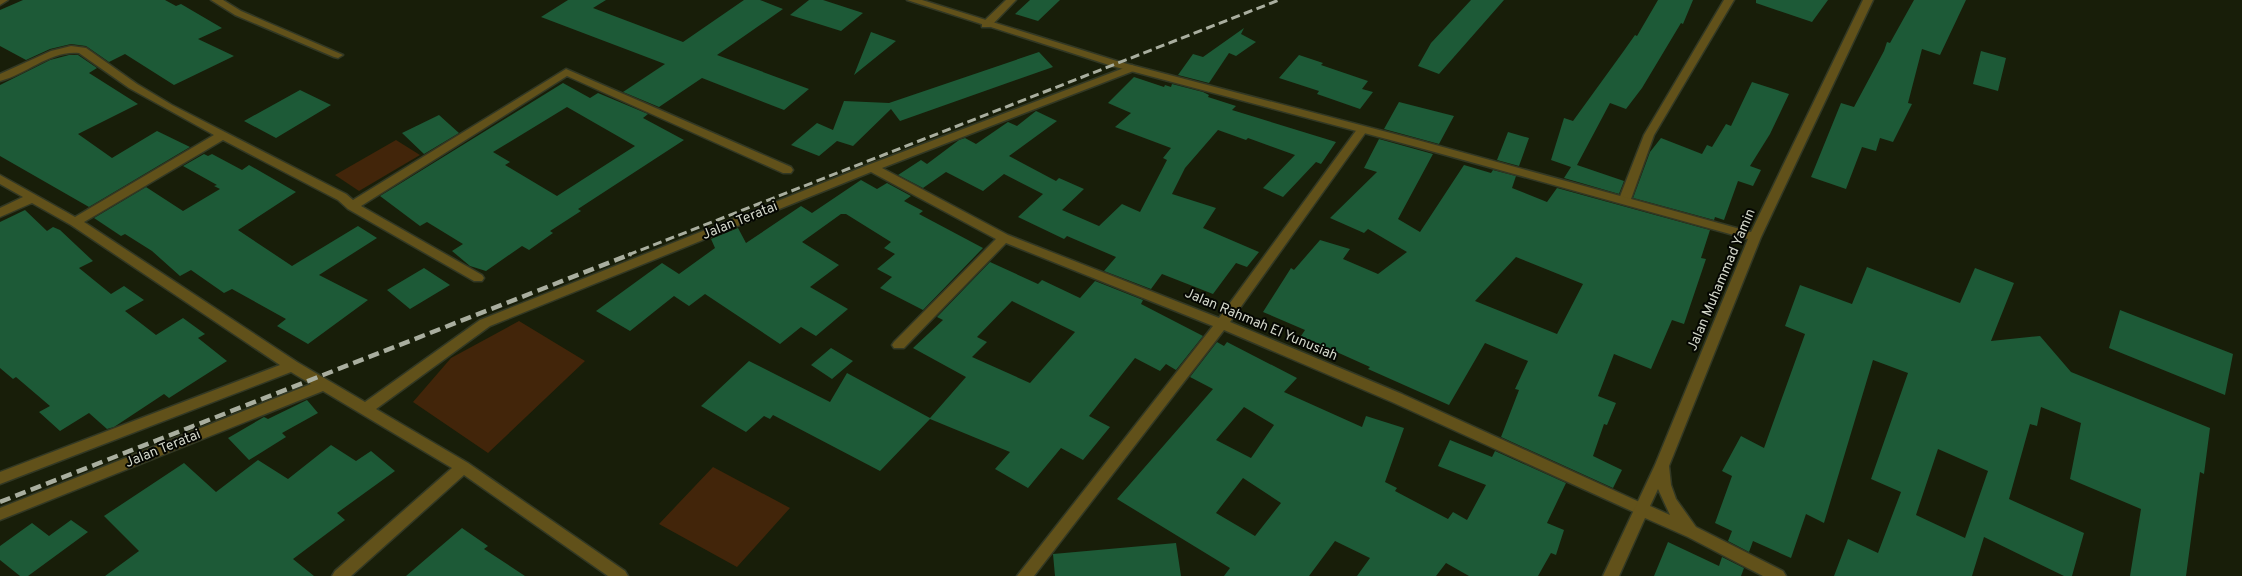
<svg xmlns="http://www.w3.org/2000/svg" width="2242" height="576" viewBox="0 0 2242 576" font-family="Overpass,sans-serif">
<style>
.green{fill:#42250a}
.building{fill:#1d5a37;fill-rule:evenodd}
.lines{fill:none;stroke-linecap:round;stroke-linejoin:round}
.minor-casing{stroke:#323824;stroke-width:3}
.tertiary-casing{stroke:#323824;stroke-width:3}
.minor{fill:#61511a;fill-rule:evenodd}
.tertiary{fill:#61511a;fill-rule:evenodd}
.rail-far1{stroke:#a9ae9f;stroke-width:3;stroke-dasharray:9 4.5;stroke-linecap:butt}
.rail{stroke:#a9ae9f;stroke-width:4.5;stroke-dasharray:11 5.5;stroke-linecap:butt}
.labels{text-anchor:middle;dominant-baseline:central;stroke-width:4;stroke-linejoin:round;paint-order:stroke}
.street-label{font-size:14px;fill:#d1d5c8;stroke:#050702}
</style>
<rect width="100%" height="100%" fill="#181e09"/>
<path class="green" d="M 396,140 L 420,155 L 359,191 L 335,175 Z
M 519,321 L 585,361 L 488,453 L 413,402 L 451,358 Z
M 713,467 L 790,508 L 737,567 L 659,524 Z"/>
<path class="building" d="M 23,0 L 165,0 L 176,6 L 181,4 L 222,28 L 198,39 L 234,56 L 174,85 L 125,54 L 109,62 L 86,46 L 71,44 L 50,49 L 26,60 L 0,46 L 0,10 Z
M 568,0 L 606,0 L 593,8 L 683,42 L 744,0 L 760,0 L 783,9 L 717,55 L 809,89 L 784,110 L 702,78 L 659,107 L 623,92 L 665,64 L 541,17 Z
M 809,0 L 823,0 L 863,13 L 841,31 L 790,15 Z
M 1030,0 L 1060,0 L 1038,21 L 1015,14 Z
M 1471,0 L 1504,0 L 1439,74 L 1418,66 L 1431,43 Z
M 1658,0 L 1693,0 L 1683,24 L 1681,23 L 1642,88 L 1626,109 L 1610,103 L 1577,165 L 1624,181 L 1619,194 L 1564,178 L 1571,167 L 1551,160 L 1564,118 L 1573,121 L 1623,52 L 1635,35 L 1637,36 Z
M 1756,0 L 1828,0 L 1812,22 L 1756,3 Z
M 1914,0 L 1966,0 L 1940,55 L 1922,49 L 1908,103 L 1912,104 L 1893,142 L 1880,138 L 1876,151 L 1862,147 L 1846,189 L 1811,177 L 1841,103 L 1854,107 L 1884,51 L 1887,42 L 1890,43 Z
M 1244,28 L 1241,34 L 1256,42 L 1236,56 L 1229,53 L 1209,83 L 1178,75 L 1193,54 L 1203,57 Z
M 871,32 L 896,41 L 854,75 Z
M 1981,51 L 2006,58 L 1998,91 L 1973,84 Z
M 1039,52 L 1053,67 L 900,121 L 891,109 L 853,146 L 837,141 L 819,156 L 791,145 L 817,123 L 833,130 L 844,101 L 889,103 Z
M 69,55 L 78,55 L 97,68 L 89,73 L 138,104 L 78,134 L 112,158 L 157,131 L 190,147 L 89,207 L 0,156 L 0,85 L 50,60 Z
M 1299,55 L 1323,63 L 1321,65 L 1368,81 L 1362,89 L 1373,92 L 1360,109 L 1317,94 L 1319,91 L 1279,78 Z
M 1134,77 L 1164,87 L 1165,85 L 1171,87 L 1172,84 L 1203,92 L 1209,95 L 1208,97 L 1236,106 L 1232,110 L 1336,142 L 1321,164 L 1316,162 L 1283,197 L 1263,188 L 1295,155 L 1248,138 L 1246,140 L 1218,130 L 1185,168 L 1172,194 L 1216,208 L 1203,228 L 1259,252 L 1247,267 L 1236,263 L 1213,294 L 1162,274 L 1151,289 L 1104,271 L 1116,257 L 1067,236 L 1064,239 L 1018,217 L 1043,194 L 1004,174 L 983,191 L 946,172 L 923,188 L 898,175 L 921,160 L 927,164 L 959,140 L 965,138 L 976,144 L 1008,122 L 1017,126 L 1036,111 L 1057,121 L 1009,156 L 1056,181 L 1059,178 L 1084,189 L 1062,210 L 1099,226 L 1122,204 L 1140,212 L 1167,160 L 1163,158 L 1171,148 L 1115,127 L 1131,113 L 1108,103 Z
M 1752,82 L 1789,94 L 1770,134 L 1750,166 L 1761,170 L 1753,186 L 1738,181 L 1724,220 L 1715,217 L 1714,220 L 1633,198 L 1650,152 L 1661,138 L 1702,154 L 1707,145 L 1712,147 L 1726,124 L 1731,126 Z
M 563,83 L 590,98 L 598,93 L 648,114 L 643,118 L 684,140 L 578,209 L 581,211 L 550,231 L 553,233 L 529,250 L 522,246 L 486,271 L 470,266 L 452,251 L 463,244 L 427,222 L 420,226 L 380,196 ZM 567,107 L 635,146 L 557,196 L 505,165 L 510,162 L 493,152 Z
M 300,90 L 331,105 L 276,138 L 244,121 Z
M 1399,102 L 1454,116 L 1439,144 L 1384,129 Z
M 439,115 L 459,133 L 424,154 L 402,133 Z
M 1508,132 L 1529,138 L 1519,166 L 1497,160 Z
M 1379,139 L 1433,154 L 1398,219 L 1420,232 L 1464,165 L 1491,173 L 1493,170 L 1516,176 L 1512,188 L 1547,202 L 1557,188 L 1710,230 L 1701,258 L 1706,259 L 1684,324 L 1672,320 L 1651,369 L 1614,354 L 1598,396 L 1616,403 L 1607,425 L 1604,424 L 1593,456 L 1622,470 L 1613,488 L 1501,437 L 1519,390 L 1515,389 L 1528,361 L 1485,343 L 1449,405 L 1368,369 L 1370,367 L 1301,336 L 1305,330 L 1263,312 L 1291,268 L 1294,270 L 1320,240 L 1350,249 L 1343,259 L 1378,274 L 1407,252 L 1368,229 L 1364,233 L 1330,218 L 1377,172 L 1364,168 ZM 1516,257 L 1583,284 L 1557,334 L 1475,301 Z
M 204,154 L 208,156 L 212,154 L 242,170 L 249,165 L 296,192 L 238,230 L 292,266 L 358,226 L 377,238 L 319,275 L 368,300 L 308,344 L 277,326 L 286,319 L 232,289 L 224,293 L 191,270 L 180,276 L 152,251 L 125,234 L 121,236 L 94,218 L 146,187 L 183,211 L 220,189 L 214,186 L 217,185 L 183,166 Z
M 861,180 L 877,189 L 887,183 L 911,196 L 904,201 L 923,211 L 919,214 L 983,248 L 923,310 L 880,288 L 892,277 L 877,269 L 895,254 L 884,248 L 891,242 L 846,214 L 841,214 L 802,242 L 839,265 L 810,287 L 848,309 L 816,336 L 801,327 L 780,344 L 705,294 L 689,306 L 674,296 L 630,331 L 596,311 L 662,263 L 679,274 L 715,248 L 711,239 L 738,228 L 746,243 L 801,206 L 812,213 Z
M 25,210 L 47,231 L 53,227 L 60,230 L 93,261 L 79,268 L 111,294 L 124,286 L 144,300 L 125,311 L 156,335 L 183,318 L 205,334 L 198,338 L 227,361 L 169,398 L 164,394 L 114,427 L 107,429 L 89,413 L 60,431 L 39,412 L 50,406 L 16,377 L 13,379 L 0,368 L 0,222 Z
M 990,262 L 1038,284 L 1042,280 L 1080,298 L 1095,281 L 1143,300 L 1141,304 L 1203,336 L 1176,370 L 1166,364 L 1160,371 L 1135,358 L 1089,416 L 1110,427 L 1083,460 L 1061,448 L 1028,488 L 995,469 L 1010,452 L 930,419 L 880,471 L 773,415 L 770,419 L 764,416 L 746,432 L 701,406 L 749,361 L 830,402 L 847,373 L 930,418 L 966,377 L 913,348 L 943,320 L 937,317 ZM 1012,301 L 1075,332 L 1030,383 L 972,357 L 987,342 L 977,337 Z
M 1867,267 L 1960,303 L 1975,268 L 2014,283 L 1991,341 L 2040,336 L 2071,372 L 2210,428 L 2204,474 L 2200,472 L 2186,576 L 2130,576 L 2141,509 L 2070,479 L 2081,423 L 2041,407 L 2037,426 L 2030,424 L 2009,499 L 2084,533 L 2072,576 L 2064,576 L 1984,537 L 1972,576 L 1834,576 L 1848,539 L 1878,553 L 1901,492 L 1871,479 L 1908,373 L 1873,360 L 1824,523 L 1806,514 L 1791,558 L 1753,541 L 1749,552 L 1728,541 L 1732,531 L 1715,523 L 1732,476 L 1722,471 L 1741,436 L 1764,448 L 1805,334 L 1785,326 L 1800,285 L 1852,304 ZM 1938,449 L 1988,471 L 1965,538 L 1916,515 Z
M 424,268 L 450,285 L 410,309 L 387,290 Z
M 2120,310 L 2233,354 L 2225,395 L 2109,348 Z
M 1217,342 L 1224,346 L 1227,342 L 1297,378 L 1284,392 L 1362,427 L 1366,416 L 1404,428 L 1385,482 L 1397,488 L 1395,491 L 1448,519 L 1453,512 L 1467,520 L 1486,485 L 1438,466 L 1450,440 L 1492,457 L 1495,451 L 1566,483 L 1547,523 L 1564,530 L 1556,555 L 1551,553 L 1538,576 L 1469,576 L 1446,563 L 1436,576 L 1357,576 L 1370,558 L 1335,541 L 1309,576 L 1224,576 L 1230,568 L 1117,499 L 1213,389 L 1190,377 ZM 1244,407 L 1274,425 L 1251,458 L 1216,440 ZM 1243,478 L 1281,503 L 1255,536 L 1216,513 Z
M 831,348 L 853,361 L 832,379 L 811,365 Z
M 307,400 L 318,413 L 282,433 L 286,437 L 249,460 L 228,438 L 264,417 L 268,419 Z
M 331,445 L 356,461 L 371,451 L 395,471 L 337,513 L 345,520 L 293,559 L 314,576 L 105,576 L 139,551 L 104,516 L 184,463 L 216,492 L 258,460 L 288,479 Z
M 71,520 L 88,532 L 28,576 L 20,576 L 0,560 L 0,546 L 32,523 L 49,536 Z
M 462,528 L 488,546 L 484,549 L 525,576 L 406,576 Z
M 1668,542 L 1719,566 L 1722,557 L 1744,568 L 1741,576 L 1654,576 Z
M 1176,543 L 1181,576 L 1055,576 L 1053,554 Z"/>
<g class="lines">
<g class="minor-casing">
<path id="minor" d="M 0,0 L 8,0 L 0,5 Z
M 211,0 L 223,0 L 241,11 L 343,55 L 338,58 L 334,57 L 235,15 Z
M 1006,0 L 1016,0 L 990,27 L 982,27 L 982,23 Z
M 1724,0 L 1734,0 L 1654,135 L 1631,199 L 1629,202 L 1621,202 L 1619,199 L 1644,135 Z
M 71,46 L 86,48 L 137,84 L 172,105 L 346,194 L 353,200 L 566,69 L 791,167 L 793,170 L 791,173 L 783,173 L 567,76 L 361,206 L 482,275 L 484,278 L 482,281 L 474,281 L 348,209 L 338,200 L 223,140 L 84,222 L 297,362 L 365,402 L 480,320 L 868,165 L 1132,65 L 1137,68 L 1136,70 L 882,168 L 1008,235 L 1219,318 L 1358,128 L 1366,128 L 1367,130 L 1366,132 L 1230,322 L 1402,394 L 1646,505 L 1648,509 L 1646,513 L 1641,515 L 1636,513 L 1392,402 L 1224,330 L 1034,576 L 1017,576 L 1213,326 L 1006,243 L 904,348 L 894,348 L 892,345 L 894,342 L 996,239 L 871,172 L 490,326 L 376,409 L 468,463 L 625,571 L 628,576 L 608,576 L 464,475 L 351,576 L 332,576 L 335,571 L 452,468 L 323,391 L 0,520 L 0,508 L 311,384 L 291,372 L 0,484 L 0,472 L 280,365 L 71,225 L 32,203 L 0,217 L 0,208 L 23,197 L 0,184 L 0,175 L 75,217 L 214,135 L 129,88 L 79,53 C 51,50 27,74 0,81 L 0,74 L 51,51 Z"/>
</g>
<g class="tertiary-casing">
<path id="tertiary" d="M 907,0 L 922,0 L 1120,62 L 1421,141 L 1751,232 L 1863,0 L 1873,0 L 1761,237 L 1669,466 L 1671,485 L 1676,499 L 1696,527 L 1783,571 L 1786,576 L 1763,576 L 1688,537 L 1645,518 L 1619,576 L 1603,576 L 1655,465 L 1748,239 L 1413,146 L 1112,66 ZM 1658,489 L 1670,515 L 1650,506 Z"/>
</g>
<use href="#minor" class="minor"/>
<use href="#tertiary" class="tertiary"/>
<path class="rail-far1" d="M 628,255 L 1279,0"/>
<path class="rail" d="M 0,502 L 631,254"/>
</g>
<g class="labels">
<g class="street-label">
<text transform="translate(740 221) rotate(-22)">Jalan Teratai</text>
<text transform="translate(1722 280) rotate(-67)">Jalan Muhammad Yamin</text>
<text transform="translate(1261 325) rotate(23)">Jalan Rahmah El Yunusiah</text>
<text transform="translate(163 449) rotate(-22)">Jalan Teratai</text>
</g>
</g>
</svg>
